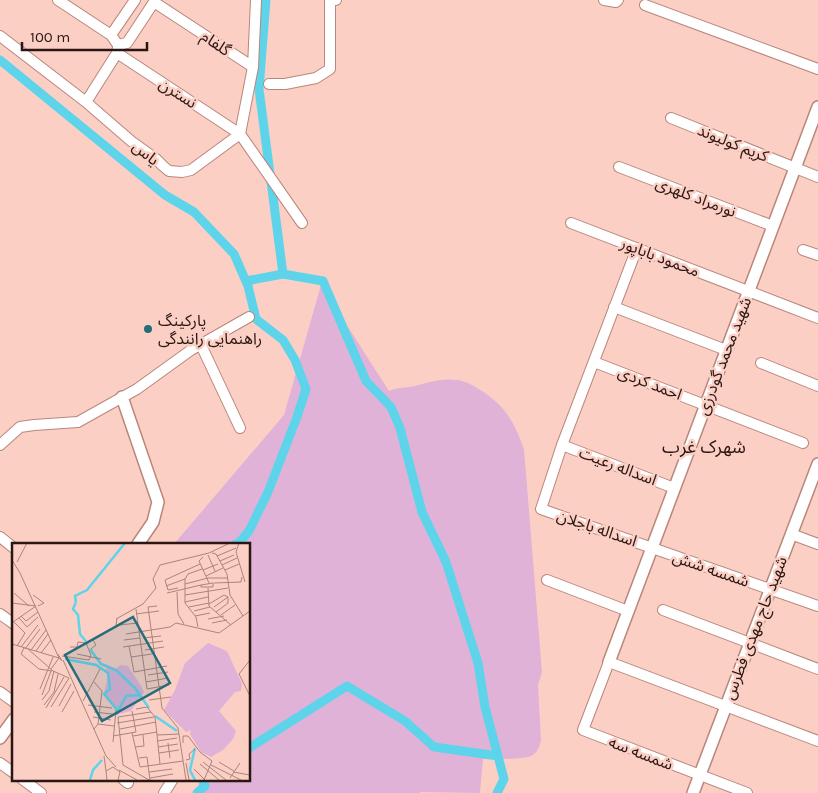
<svg xmlns="http://www.w3.org/2000/svg" width="818" height="793" viewBox="0 0 818 793" font-family="Karla,'Noto Sans Arabic',sans-serif">
<style>
.green{fill:#e0b2d8}
.lines{fill:none;stroke-linecap:round;stroke-linejoin:round}
.canal{stroke:#5ed4eb;stroke-width:9}
.minor-casing{stroke:#b9867a;stroke-width:12}
.tertiary-casing{stroke:#b9867a;stroke-width:14}
.minor{stroke:#fff;stroke-width:10}
.tertiary{stroke:#fff;stroke-width:11}
.poi-dot{fill:#266d7b;stroke:#fccfc5;stroke-width:2}
.labels{text-anchor:middle;dominant-baseline:central;stroke-width:5;stroke-linejoin:round;paint-order:stroke}
.street-label{font-size:16px;fill:#2a1612;stroke:#fccfc5}
.poi-label{font-size:16px;fill:#2a1612;stroke:#fccfc5;text-anchor:start}
.neighbourhood-label{font-size:18px;fill:#2a1612;stroke:#fccfc5}
.inset-river{fill:none;stroke:#5ed4eb;stroke-width:2.5}
.inset-road{fill:none;stroke:#a8857d;stroke-width:1}
.view{fill:#266d7b;fill-opacity:0.15;stroke:#266d7b;stroke-width:2.5}
.inset-edge{fill:none;stroke:#2a1612;stroke-width:2.5}
</style>
<rect width="100%" height="100%" fill="#fccfc5"/>
<path class="green" d="M 321,285 L 389,391 C 397,387 406,388 415,386 C 429,382 442,378 457,380 C 466,381 474,386 482,391 C 506,407 514,422 524,449 L 542,672 L 538,685 L 541,741 C 539,747 538,751 533,755 C 525,760 494,759 483,759 L 480,793 L 420,792 L 420,793 L 198,793 L 199,779 L 249,779 L 249,544 L 174,544 L 284,415 Z"/>
<g class="lines">
<path class="canal" d="M 266,0 L 259,89 L 283,274 L 323,281 L 366,381 L 391,407 L 400,428 L 422,512 L 446,562 L 478,663 L 485,707 L 504,779 L 497,793
M 0,60 L 165,195 L 194,212 L 234,254 L 248,286 L 256,319 L 283,340 L 295,360 L 306,389 L 297,417 L 268,492 L 249,531 L 239,543 L 235,544
M 246,281 L 283,274
M 249,748 L 347,686 L 405,721 L 434,747 L 498,756
M 197,793 L 205,786 L 203,779"/>
<g class="minor-casing">
<path id="minor" d="M 58,0 L 111,35
M 135,0 L 111,35 L 118,45 L 127,43 L 154,2
M 604,0 L 616,2 L 618,0
M 154,2 L 253,67
M 645,5 L 818,69
M 0,36 L 86,102 L 131,141 L 156,159 L 163,166 L 169,171 L 182,172 L 191,170 L 240,134 L 253,67 L 256,0
M 117,53 L 240,134 L 302,223
M 269,84 L 285,84 L 316,78 L 330,69 L 330,0 L 336,0
M 86,102 L 117,53 L 118,47
M 671,118 L 818,177
M 619,167 L 773,226
M 571,223 L 818,318
M 637,248 L 562,445 L 541,509 L 818,606
M 803,250 L 818,255
M 614,307 L 726,350
M 201,345 L 240,428
M 594,362 L 803,443
M 761,363 L 818,386
M 0,445 L 20,427 L 34,425 L 78,422 L 137,389 L 191,350 L 249,317
M 562,445 L 674,488
M 791,534 L 818,544
M 0,537 L 14,548
M 547,580 L 628,611
M 663,610 L 818,669
M 0,614 L 14,624
M 0,692 L 14,702
M 0,763 L 14,773
M 22,779 L 41,793
M 123,779 L 128,783
M 164,793 L 173,779
M 747,793 L 583,730 L 609,662 L 818,741"/>
</g>
<g class="tertiary-casing">
<path id="tertiary" d="M 122,397 L 158,502 L 153,522 L 138,544
M 609,662 L 818,107
M 0,738 L 14,719
M 693,793 L 818,464"/>
</g>
<use href="#minor" class="minor"/>
<use href="#tertiary" class="tertiary"/>
</g>
<circle class="poi-dot" cx="148" cy="329" r="5"/>
<g class="labels">
<g class="street-label">
<text transform="translate(216 43) rotate(34)">گلفام</text>
<text transform="translate(178 93) rotate(33)">نسترن</text>
<text transform="translate(733 143) rotate(22)">کریم کولیوند</text>
<text transform="translate(146 153) rotate(39)">یاس</text>
<text transform="translate(696 197) rotate(21)">نورمراد کلهری</text>
<text transform="translate(660 257) rotate(21)">محمود باباپور</text>
<text transform="translate(724 356) rotate(-69)">شهید محمد گودرزی</text>
<text transform="translate(650 383) rotate(21)">احمد کردی</text>
<text transform="translate(618 466) rotate(21)">اسداله رعیت</text>
<text transform="translate(597 528) rotate(19)">اسداله باجلان</text>
<text transform="translate(711 569) rotate(19)">شمسه شش</text>
<text transform="translate(755 628) rotate(-69)">شهید حاج مهدی فطرس</text>
<text transform="translate(641 753) rotate(21)">شمسه سه</text>
</g>
<g class="poi-label">
<text x="158" y="320">پارکینگ<tspan x="158" dy="18">راهنمایی رانندگی</tspan></text>
</g>
<g class="neighbourhood-label">
<text x="704" y="447">شهرک غرب</text>
</g>
</g>
<g transform="translate(12 543)">
<rect width="238" height="238" fill="#fccfc5"/>
<path d="M 196,100 L 215,108 L 230,141 L 229,148 L 223,149 L 207,168 L 224,188 L 221,196 L 211,207 L 199,214 L 189,209 L 178,191 L 179,187 L 174,189 L 152,167 L 163,147 L 173,120 ZM 93,121 L 103,126 L 109,122 L 116,123 L 129,143 L 132,149 L 119,168 L 107,171 L 92,151 L 96,133 Z" fill="#e0b2d8"/>
<path class="inset-river" d="M 64,59 L 63,53 L 75,47 L 113,0M 64,59 L 61,66 L 66,72 L 68,91 L 76,101M 78,106 L 89,121 L 104,127 L 123,145 L 137,165M 53,116 L 84,122 L 96,130 L 98,146 L 92,151 L 106,168 L 105,172M 106,168 L 114,153 L 129,152M 143,173 L 165,188M 78,237 L 81,227 L 90,217M 183,237 L 178,227 L 183,205"/>
<path class="inset-road" d="M 227,0 L 224,9 L 233,39M 200,10 L 204,11 L 215,31 L 218,52 L 231,73M 196,12 L 203,28M 205,13 L 224,5M 191,14 L 187,18 L 197,40M 0,17 L 8,30 L 47,115 L 50,118 L 46,111M 208,18 L 222,12M 5,19 L 15,0M 210,22 L 225,15M 191,27 L 206,21M 213,27 L 227,21M 194,33 L 211,25M 201,40 L 201,44 L 189,44 L 189,42 ZM 202,40 L 229,39 L 230,34M 173,41 L 196,35 L 216,35M 154,43 L 173,36M 166,45 L 156,47 L 153,37 L 188,21M 196,45 L 197,63 L 219,82M 165,49 L 166,71 L 172,81M 2,50 L 17,63M 155,50 L 189,42M 21,52 L 32,60 L 26,63M 173,52 L 216,45M 173,59 L 196,54M 0,60 L 24,63M 197,61 L 212,52 L 216,54M 145,63 L 136,64 L 150,165 L 166,185 L 174,237M 177,64 L 197,60M 202,64 L 216,54M 124,66 L 135,146 L 157,142M 182,68 L 198,64M 204,69 L 216,60 L 216,54M 124,71 L 147,68M 209,72 L 223,62M 9,73 L 14,78 L 26,69M 183,73 L 198,70M 7,75 L 15,84 L 26,74M 104,76 L 131,61 L 144,45 L 141,36 L 148,22 L 197,10 L 218,0M 196,76 L 212,73M 1,79 L 24,63M 2,79 L 13,90 L 5,103M 200,80 L 215,77M 107,82 L 126,80M 186,84 L 184,74 L 173,60 L 173,36 L 176,31 L 190,26M 114,91 L 158,84 L 164,80 L 207,90 L 238,68M 131,95 L 149,93M 112,97 L 128,95M 0,101 L 47,115 L 39,126M 117,103 L 122,129 L 155,123M 9,104 L 26,82M 111,104 L 151,98M 12,105 L 9,111 L 27,126 L 40,128M 13,106 L 28,86M 16,106 L 41,128 L 57,135 L 39,164M 79,106 L 84,102 L 81,97 L 104,83 L 105,75M 19,107 L 34,87M 133,107 L 152,104M 24,108 L 36,91M 29,110 L 39,97M 65,111 L 89,116M 50,113 L 77,117 L 79,112 L 74,100 L 66,99 L 65,104 L 58,104M 119,114 L 140,111M 51,117 L 94,213 L 104,224M 238,117 L 227,131 L 238,153M 136,132 L 156,129M 82,139 L 90,148 L 86,181 L 82,186M 134,139 L 156,135M 28,146 L 41,114M 30,152 L 39,128M 30,157 L 37,148 L 42,128M 137,157 L 159,154M 71,158 L 88,126M 32,162 L 42,149 L 46,131M 76,162 L 100,165M 47,163 L 59,141M 34,165 L 52,134M 124,166 L 135,164 L 143,174 L 145,192M 50,169 L 62,148M 82,169 L 100,171M 81,174 L 99,177M 105,180 L 142,174M 86,181 L 102,183M 108,186 L 144,179M 120,190 L 128,224 L 171,218M 145,192 L 167,191M 145,192 L 148,221M 101,193 L 124,189 L 120,168M 121,193 L 145,189M 145,198 L 165,195M 101,199 L 104,167M 156,200 L 158,215M 171,200 L 171,193 L 176,193 L 188,209 L 200,218 L 192,237M 123,204 L 132,203 L 131,192M 146,204 L 166,201M 147,210 L 167,207M 92,213 L 94,228M 127,215 L 135,214 L 138,237M 174,217 L 178,216 L 177,211 L 183,206M 191,219 L 214,237M 207,219 L 222,228M 174,220 L 177,237M 188,221 L 207,237M 111,222 L 106,174 L 139,169M 111,222 L 137,237M 199,222 L 229,237M 182,226 L 193,237M 107,227 L 125,237M 137,229 L 160,226M 221,229 L 238,232M 138,235 L 161,231M 218,235 L 228,220M 95,237 L 94,228 L 101,224 L 108,229 L 106,237"/>
<path class="view" d="M 121,74 L 158,140 L 90,178 L 53,112 Z"/>
<rect width="238" height="238" class="inset-edge"/>
</g>
<path d="M22 42v8h125v-8" fill="none" stroke="#2a1612" stroke-width="2.5"/>
<text x="30" y="42" font-size="15" fill="#2a1612" stroke="#fccfc5" stroke-width="4" paint-order="stroke">100 m</text>
</svg>
